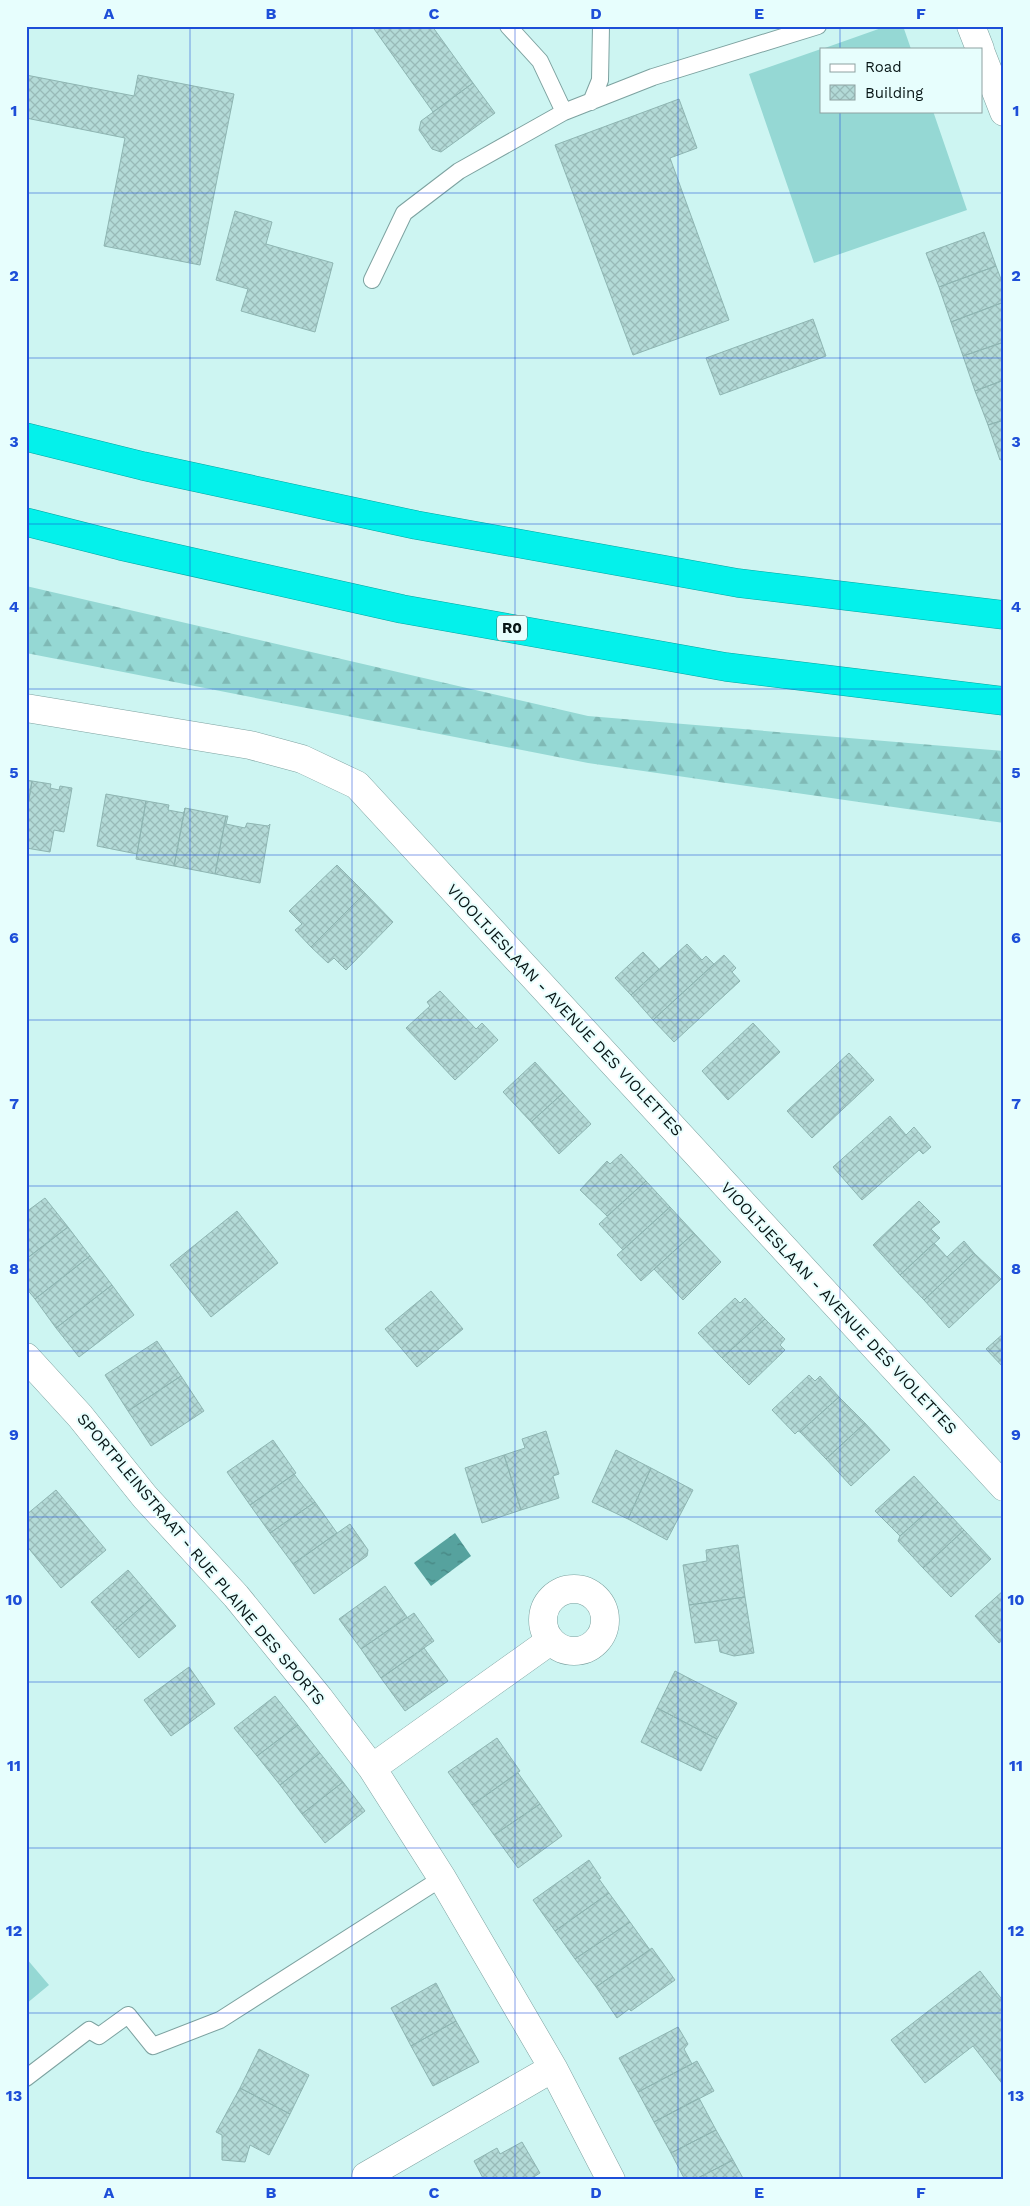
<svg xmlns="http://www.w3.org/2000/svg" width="1030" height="2206" viewBox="0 0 1030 2206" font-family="'Work Sans',sans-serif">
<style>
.forest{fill:url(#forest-firs)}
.pitch{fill:#95d8d4}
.water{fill:url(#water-ripples)}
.building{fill:url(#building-cross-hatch);stroke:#8eb5b2}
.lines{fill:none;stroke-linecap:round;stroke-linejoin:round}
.lane-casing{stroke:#7da2a0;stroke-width:18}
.street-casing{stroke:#7da2a0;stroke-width:29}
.highway-casing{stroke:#05a4a0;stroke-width:29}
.lane{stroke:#fff;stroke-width:16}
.street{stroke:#fff;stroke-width:28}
.highway{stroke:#04f1eb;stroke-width:28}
.grid{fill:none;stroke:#1d4ed8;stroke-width:1;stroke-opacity:0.55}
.labels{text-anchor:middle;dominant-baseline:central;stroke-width:4;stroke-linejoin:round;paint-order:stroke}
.shield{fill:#e7fefd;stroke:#4b5c5b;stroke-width:1}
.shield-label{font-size:15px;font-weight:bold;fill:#081616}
.street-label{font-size:16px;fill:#081616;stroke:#e7fefd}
.neatline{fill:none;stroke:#1d4ed8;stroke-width:2}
.grid-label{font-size:16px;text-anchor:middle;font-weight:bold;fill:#1d4ed8}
</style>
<defs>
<pattern id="forest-firs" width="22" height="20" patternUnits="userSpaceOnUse" patternTransform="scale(1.25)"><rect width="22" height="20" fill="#95d8d4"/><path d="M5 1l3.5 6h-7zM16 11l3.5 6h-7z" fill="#7fb9b5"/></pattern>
<pattern id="water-ripples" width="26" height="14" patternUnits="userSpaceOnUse" patternTransform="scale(1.25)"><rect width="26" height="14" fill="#56a29e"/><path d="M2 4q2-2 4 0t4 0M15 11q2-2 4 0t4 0" fill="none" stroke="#458380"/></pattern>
<pattern id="building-cross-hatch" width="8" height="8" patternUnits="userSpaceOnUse" patternTransform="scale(1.25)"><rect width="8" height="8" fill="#b3dad7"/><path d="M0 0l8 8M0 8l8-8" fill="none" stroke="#98bab8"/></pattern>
</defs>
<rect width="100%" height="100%" fill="#cdf5f2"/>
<path class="forest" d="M 26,586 L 588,716 L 1004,751 L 1004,823 L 588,763 L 26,653 Z"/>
<path class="pitch" d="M 887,26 L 903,26 L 911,49 L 822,49 Z
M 821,49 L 821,111 L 933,111 L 967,210 L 814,263 L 749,74 Z
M 26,1958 L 49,1985 L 26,2004 Z"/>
<path class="water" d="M 455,1533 L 471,1556 L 431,1586 L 414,1563 Z"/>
<path class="building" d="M 372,26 L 432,26 L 473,83 L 433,112 Z
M 26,75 L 134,96 L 138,75 L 234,94 L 200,265 L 104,246 L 125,138 L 26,118 Z
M 473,83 L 495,113 L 441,152 L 432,149 L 419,130 L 421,121 Z
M 679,99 L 697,148 L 670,158 L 729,320 L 633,355 L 555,145 Z
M 235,211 L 272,222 L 266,244 L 333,263 L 315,332 L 241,311 L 248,289 L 216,280 Z
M 984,232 L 996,266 L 939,287 L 926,253 Z
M 996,266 L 1004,287 L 1004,302 L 951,322 L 939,287 Z
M 1004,302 L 1004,342 L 963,356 L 951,322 Z
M 813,319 L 826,356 L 720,395 L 706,358 Z
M 1004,342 L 1004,380 L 975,391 L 963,356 Z
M 1004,380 L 1004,420 L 988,425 L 975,391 Z
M 1004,420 L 1004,459 L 1000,460 L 988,425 Z
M 26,780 L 32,781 L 26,817 Z
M 32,781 L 51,784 L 50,788 L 59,790 L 60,786 L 72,788 L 64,832 L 54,830 L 50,852 L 26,848 L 26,817 Z
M 106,794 L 146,801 L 137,854 L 97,846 Z
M 146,801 L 169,805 L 168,810 L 184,813 L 185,808 L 174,866 L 136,859 Z
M 185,808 L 226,816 L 215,874 L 174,866 Z
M 226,816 L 228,816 L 226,824 L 245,828 L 247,823 L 268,826 L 270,824 L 260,883 L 215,874 Z
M 337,865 L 365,893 L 311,947 L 295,930 L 302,924 L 289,911 Z
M 365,893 L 393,922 L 346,970 L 334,958 L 328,963 L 311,947 Z
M 687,944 L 702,960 L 706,956 L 714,964 L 653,1020 L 631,995 Z
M 643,952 L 659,969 L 631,995 L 615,978 Z
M 724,955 L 736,968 L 732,972 L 740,981 L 674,1042 L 653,1020 Z
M 440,991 L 476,1029 L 482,1023 L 498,1040 L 455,1080 L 406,1028 L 430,1006 L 427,1002 Z
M 753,1023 L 780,1052 L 728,1100 L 702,1071 Z
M 849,1053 L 874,1080 L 812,1138 L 787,1111 Z
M 535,1062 L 563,1093 L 531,1122 L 503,1092 Z
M 563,1093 L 591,1124 L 559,1154 L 531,1122 Z
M 890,1116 L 906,1135 L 914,1127 L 931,1147 L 923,1154 L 919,1150 L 862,1200 L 833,1167 Z
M 621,1154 L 646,1181 L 607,1216 L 580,1190 L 607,1161 L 610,1164 Z
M 646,1181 L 670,1207 L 623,1250 L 599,1224 Z
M 45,1198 L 68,1227 L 26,1259 L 26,1212 Z
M 919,1201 L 940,1222 L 931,1229 L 940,1238 L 900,1275 L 873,1245 Z
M 670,1207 L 694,1233 L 641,1281 L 617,1255 Z
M 237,1211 L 278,1263 L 211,1317 L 170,1265 Z
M 68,1227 L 90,1256 L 35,1299 L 26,1288 L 26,1259 Z
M 694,1233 L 721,1262 L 683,1300 L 654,1269 Z
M 964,1241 L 974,1253 L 924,1300 L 900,1275 L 934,1243 L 947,1257 Z
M 974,1253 L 1001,1279 L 949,1328 L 924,1300 Z
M 90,1256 L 112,1285 L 56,1328 L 35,1299 Z
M 112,1285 L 134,1315 L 79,1357 L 56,1328 Z
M 431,1291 L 463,1329 L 417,1367 L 385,1329 Z
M 735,1298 L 740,1303 L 745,1298 L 765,1319 L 722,1358 L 698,1333 Z
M 765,1319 L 785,1339 L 780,1345 L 785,1350 L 749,1385 L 722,1358 Z
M 1004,1333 L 1004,1368 L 986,1349 Z
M 157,1341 L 181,1376 L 128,1411 L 105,1375 Z
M 809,1375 L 815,1381 L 820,1376 L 839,1397 L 800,1432 L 798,1431 L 795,1434 L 772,1410 Z
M 181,1376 L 204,1411 L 151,1446 L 128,1411 Z
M 839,1397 L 865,1423 L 826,1459 L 800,1432 Z
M 865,1423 L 890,1450 L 851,1486 L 826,1459 Z
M 546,1431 L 559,1474 L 553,1476 L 559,1498 L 521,1510 L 504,1455 L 525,1448 L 522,1439 Z
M 273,1440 L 296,1473 L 250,1505 L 227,1472 Z
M 616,1450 L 651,1468 L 628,1519 L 592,1502 Z
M 504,1455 L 521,1510 L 482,1523 L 465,1468 Z
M 651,1468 L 693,1490 L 667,1540 L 628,1519 Z
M 294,1474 L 315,1502 L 270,1533 L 250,1505 Z
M 914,1476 L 938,1502 L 900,1536 L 875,1511 Z
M 56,1490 L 106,1550 L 61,1588 L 26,1545 L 26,1515 Z
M 315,1502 L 337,1533 L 293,1564 L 270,1533 Z
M 938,1502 L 964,1530 L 923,1568 L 898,1541 L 900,1536 Z
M 350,1524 L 368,1550 L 367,1556 L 314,1594 L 293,1564 Z
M 964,1530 L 991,1559 L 951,1597 L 923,1568 Z
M 738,1545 L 745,1597 L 689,1605 L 683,1565 L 707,1561 L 706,1550 Z
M 128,1570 L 152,1598 L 115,1630 L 91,1602 Z
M 385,1586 L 407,1617 L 361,1649 L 339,1619 Z
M 1004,1590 L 1004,1639 L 999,1643 L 975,1616 Z
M 745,1597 L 754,1653 L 734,1656 L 720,1652 L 718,1640 L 695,1643 L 689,1605 Z
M 152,1598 L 176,1626 L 139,1658 L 115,1630 Z
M 414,1613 L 434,1641 L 381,1678 L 361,1649 Z
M 424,1648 L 448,1681 L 405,1711 L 381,1678 Z
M 189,1667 L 215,1704 L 171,1736 L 144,1700 Z
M 675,1671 L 737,1703 L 717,1739 L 657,1708 Z
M 275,1696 L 298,1725 L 257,1756 L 234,1728 Z
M 657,1708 L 717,1739 L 701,1771 L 641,1742 Z
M 298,1725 L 320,1753 L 280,1785 L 257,1756 Z
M 497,1738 L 520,1771 L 472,1805 L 448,1772 Z
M 320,1753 L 343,1782 L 302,1814 L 280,1785 Z
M 518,1773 L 540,1804 L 494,1835 L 472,1805 Z
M 343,1782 L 365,1811 L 325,1843 L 302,1814 Z
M 540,1804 L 562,1836 L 518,1868 L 494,1835 Z
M 589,1860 L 601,1878 L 599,1879 L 609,1893 L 555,1931 L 533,1900 Z
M 609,1893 L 630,1922 L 575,1959 L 555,1931 Z
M 630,1922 L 650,1950 L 596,1987 L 575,1959 Z
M 652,1948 L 675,1980 L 631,2011 L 629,2009 L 617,2018 L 596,1987 Z
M 980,1971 L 1004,2002 L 1004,2086 L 973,2046 L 925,2083 L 891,2040 Z
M 436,1983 L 456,2021 L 411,2046 L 391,2008 Z
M 456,2021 L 479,2062 L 433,2086 L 411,2046 Z
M 678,2027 L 688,2044 L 684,2049 L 692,2064 L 638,2092 L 619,2058 Z
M 259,2049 L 309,2075 L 290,2114 L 240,2088 Z
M 697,2061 L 714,2091 L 654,2122 L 638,2092 Z
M 240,2088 L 290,2114 L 269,2155 L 250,2145 L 245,2162 L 222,2160 L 222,2135 L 216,2132 Z
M 699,2098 L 716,2130 L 671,2153 L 654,2122 Z
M 716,2130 L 733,2160 L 694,2180 L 685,2180 L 671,2153 Z
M 522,2142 L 540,2173 L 529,2180 L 484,2180 L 474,2161 L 497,2148 L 500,2154 Z
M 733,2160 L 744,2180 L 694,2180 Z"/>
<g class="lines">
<g class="lane-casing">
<path id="lane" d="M 508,26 L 540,61 L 564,112 L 653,77 L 818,26
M 591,102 L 600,80 L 601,26
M 372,280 L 404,213 L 459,171 L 564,112
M 26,2078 L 89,2030 L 99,2036 L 128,2015 L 153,2046 L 220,2020 L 442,1878"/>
</g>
<g class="street-casing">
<path id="street" d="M 971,26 L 980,49
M 981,53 L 1004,112
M 26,708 L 250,745 L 302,759 L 357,785 L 1004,1487
M 26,1357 L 80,1416 L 145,1497 L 236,1596 L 319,1698 L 372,1768 L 442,1878 L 553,2068 L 611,2180
M543 1620a31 31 0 1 1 62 0a31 31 0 1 1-62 0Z
M 372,1768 L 550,1641
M 366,2176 L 553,2068"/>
</g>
<g class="highway-casing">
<path id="highway" d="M 26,437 L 143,466 L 416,525 L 738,583 L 1004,615
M 26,522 L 121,546 L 402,609 L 726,667 L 1004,701"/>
</g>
<use href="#lane" class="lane"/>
<use href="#street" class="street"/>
<use href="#highway" class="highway"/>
</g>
<path class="grid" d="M 190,26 L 190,2180M 352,26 L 352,2180M 515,26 L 515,2180M 678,26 L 678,2180M 840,26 L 840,49M 840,111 L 840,2180M 26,193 L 1004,193M 26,358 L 1004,358M 26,524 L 1004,524M 26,689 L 1004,689M 26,855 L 1004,855M 26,1020 L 1004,1020M 26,1186 L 1004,1186M 26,1351 L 1004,1351M 26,1517 L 1004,1517M 26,1682 L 1004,1682M 26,1848 L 1004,1848M 26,2013 L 1004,2013"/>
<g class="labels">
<rect class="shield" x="497" y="615.5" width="30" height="25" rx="4"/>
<g class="shield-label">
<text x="512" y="628">R0</text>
</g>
<g class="street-label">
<text transform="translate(565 1010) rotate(47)">VIOOLTJESLAAN - AVENUE DES VIOLETTES</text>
<text transform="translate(839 1308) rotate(47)">VIOOLTJESLAAN - AVENUE DES VIOLETTES</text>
<text transform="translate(201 1559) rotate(50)">SPORTPLEINSTRAAT - RUE PLAINE DES SPORTS</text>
</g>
</g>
<rect width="1030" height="2206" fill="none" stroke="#e7fefd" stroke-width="55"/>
<rect x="820" y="48" width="162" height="65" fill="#e7fefd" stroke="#8ea1a1"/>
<rect x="830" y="64" width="25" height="8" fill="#ffffff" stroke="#8ea1a1"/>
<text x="865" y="72" font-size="15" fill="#081616">Road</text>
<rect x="830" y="85" width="25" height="15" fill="url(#building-cross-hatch)" stroke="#8ea1a1"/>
<text x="865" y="98" font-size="15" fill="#081616">Building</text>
<rect x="28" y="28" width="974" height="2150" class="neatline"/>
<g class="grid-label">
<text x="109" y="19">A</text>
<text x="271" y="19">B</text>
<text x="434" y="19">C</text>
<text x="596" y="19">D</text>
<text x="759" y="19">E</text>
<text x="921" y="19">F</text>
<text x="14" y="116">1</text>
<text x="1016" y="116">1</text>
<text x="14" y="281">2</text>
<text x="1016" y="281">2</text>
<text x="14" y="447">3</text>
<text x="1016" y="447">3</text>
<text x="14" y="612">4</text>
<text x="1016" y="612">4</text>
<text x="14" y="778">5</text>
<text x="1016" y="778">5</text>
<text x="14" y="943">6</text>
<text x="1016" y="943">6</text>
<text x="14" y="1109">7</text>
<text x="1016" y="1109">7</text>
<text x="14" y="1274">8</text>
<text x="1016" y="1274">8</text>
<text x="14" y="1440">9</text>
<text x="1016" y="1440">9</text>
<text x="14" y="1605">10</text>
<text x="1016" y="1605">10</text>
<text x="14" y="1771">11</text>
<text x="1016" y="1771">11</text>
<text x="14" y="1936">12</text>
<text x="1016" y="1936">12</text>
<text x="14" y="2101">13</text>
<text x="1016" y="2101">13</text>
<text x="109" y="2198">A</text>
<text x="271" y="2198">B</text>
<text x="434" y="2198">C</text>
<text x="596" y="2198">D</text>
<text x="759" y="2198">E</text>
<text x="921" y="2198">F</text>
</g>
</svg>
